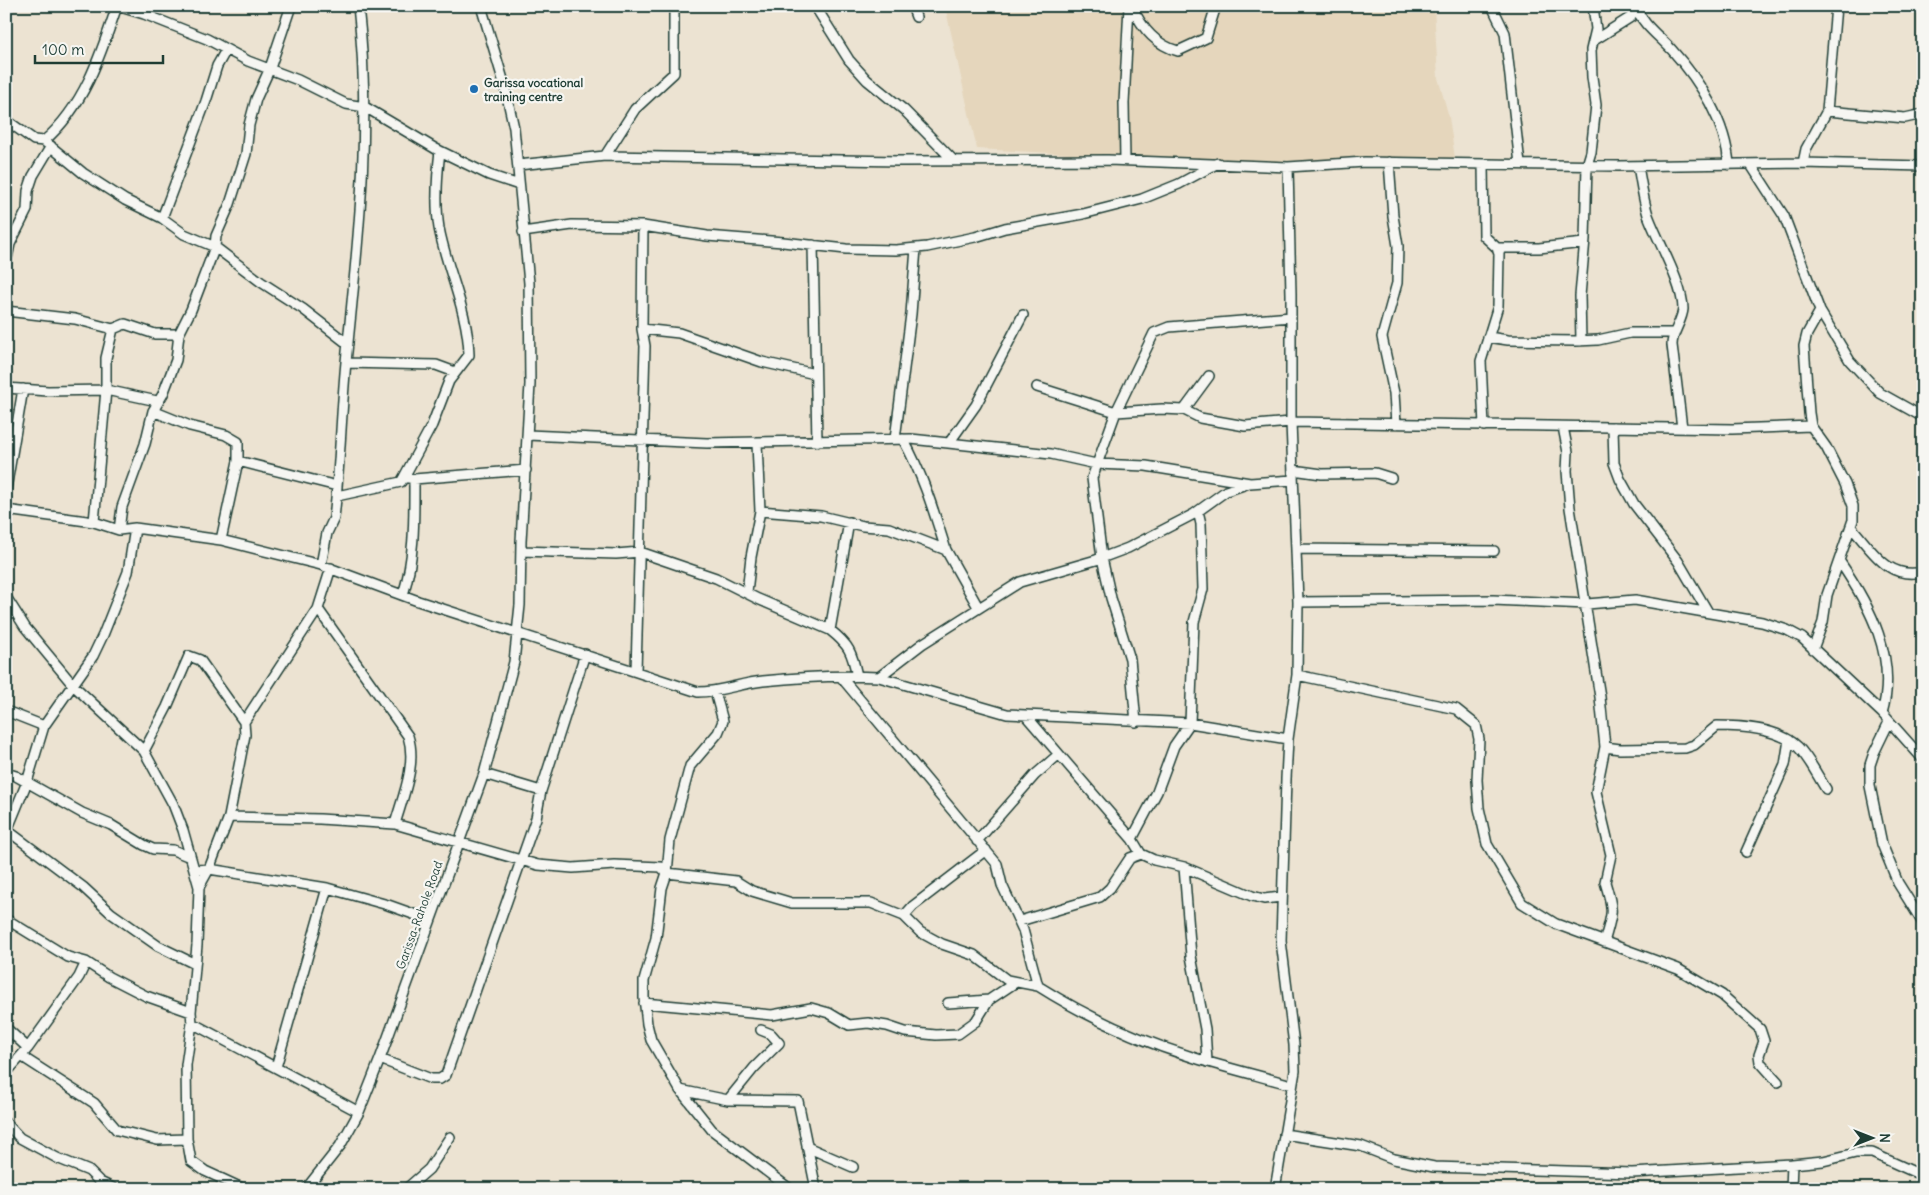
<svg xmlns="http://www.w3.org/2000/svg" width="1929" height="1195" viewBox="0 0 1929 1195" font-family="Delius,sans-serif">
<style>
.built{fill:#e5d6bc}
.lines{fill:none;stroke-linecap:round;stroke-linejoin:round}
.minor-casing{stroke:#1f3d34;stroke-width:12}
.minor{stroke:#f6f6f2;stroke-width:9}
.poi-dot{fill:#1f6fb2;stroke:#f6f6f2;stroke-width:2}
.labels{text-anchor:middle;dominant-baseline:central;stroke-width:4.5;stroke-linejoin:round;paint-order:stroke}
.poi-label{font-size:12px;font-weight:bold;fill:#1f3d34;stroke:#f6f6f2;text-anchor:start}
.street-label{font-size:12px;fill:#1f3d34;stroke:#f6f6f2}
</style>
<rect width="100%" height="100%" fill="#ece3d2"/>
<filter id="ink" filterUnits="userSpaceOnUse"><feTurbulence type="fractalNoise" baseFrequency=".02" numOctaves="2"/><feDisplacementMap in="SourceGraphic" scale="10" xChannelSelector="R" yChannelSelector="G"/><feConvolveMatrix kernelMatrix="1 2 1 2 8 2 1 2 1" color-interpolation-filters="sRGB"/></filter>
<g filter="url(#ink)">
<path class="built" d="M 945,6 L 1434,6 L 1438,78 L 1449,117 L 1456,165 L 1143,158 L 977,149 Z"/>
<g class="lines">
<g class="minor-casing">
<path id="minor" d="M 117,6 L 144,14 L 207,39 L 248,61 L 298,80 L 346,104 L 365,107 L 436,149 L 489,175 L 519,185
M 815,6 L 849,60 L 867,80 L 904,110 L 953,160
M 912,6 L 916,17
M 1132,6 C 1141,27 1156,45 1178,51 L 1206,38 L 1216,6
M 1492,6 L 1505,33 L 1520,164
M 1635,6 C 1643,25 1658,35 1672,50 C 1700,81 1726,122 1729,165
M 1593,41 L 1631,17 L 1636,8
M 1827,111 L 1905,118 L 1923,114
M 6,120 L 34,140 L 44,141 L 83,173 L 125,200 L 162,218 L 184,234 L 215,247 L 261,282 L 303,309 L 348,344
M 44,141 C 84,107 101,54 117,6
M 605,156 L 635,109 L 674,73 L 674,6
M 1125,160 L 1124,103 L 1129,6
M 1389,162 L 1393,216 L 1398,246 L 1397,283 L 1382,337 L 1394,393 L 1396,424
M 1803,163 L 1806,149 L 1827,111 L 1836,6
M 1483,164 L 1484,236 L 1497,248 L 1499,254 L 1498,306 L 1481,361 L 1484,426
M 518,165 L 605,156 L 899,161 L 1108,160 L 1288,167 L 1365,162 L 1619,166 L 1803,163 L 1923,166
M 1751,165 L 1784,216 L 1820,311 L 1850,361 L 1880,393 L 1923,417
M 1638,166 C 1641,182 1643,199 1648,215 C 1657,240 1683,284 1683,309 C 1682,322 1672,332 1672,345 L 1682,428
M 162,218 L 206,101 L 217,66 L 226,50
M 523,232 L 572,225 L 643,226 L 707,236 L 783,242 L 846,249 L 896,250 L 927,247 L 975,237 L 1005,228 L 1083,214 L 1142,199 L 1179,184 L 1218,163
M 813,245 L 817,442
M 1497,248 L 1539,248 L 1584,243
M 6,263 L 10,244 L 27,210 L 28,191 L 33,176 L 51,146
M 6,311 L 75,319 L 113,329 L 125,324 L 155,334 L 179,334
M 642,329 L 679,333 L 762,362 L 815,374
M 1488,337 L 1508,340 L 1576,341 L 1598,340 L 1630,333 L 1673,333
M 1581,341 L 1580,296 L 1585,239 L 1587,165 L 1591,152 L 1596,105 L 1592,77 L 1591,50 L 1596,29 L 1593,6
M 346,363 L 436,365 L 455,372
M 1037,387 L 1116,412 L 1162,409 L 1184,410 L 1200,418 L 1245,426 L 1291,422 L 1732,429 L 1811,426
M 6,388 L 48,391 L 106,390 L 157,401
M 1184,410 L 1209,376
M 153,411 L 190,426 L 226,435 L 238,442 L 238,461 L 221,540
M 1563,427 L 1568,452 L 1567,471 L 1570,508 L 1600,697 L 1605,747 L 1596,792 L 1611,855 L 1605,882 C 1614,911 1613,912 1604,942
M 1613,427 L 1614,463 L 1620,479 L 1634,504 L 1678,561 L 1708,612
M 528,435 L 707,443 L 911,439 L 1051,454 L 1096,464 L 1146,466 L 1250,483 L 1293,480
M 895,439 L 911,314 L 916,248
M 903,439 C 923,475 934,512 946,550
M 949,443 L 976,405 L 1023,315
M 238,461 L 337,486
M 1293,470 L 1322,474 L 1375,473 L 1391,478
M 404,477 L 432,425 L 449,381 L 469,355 C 468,310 447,271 439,228 C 435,203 437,176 440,151
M 6,489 L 23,389
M 337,496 L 401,482 L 404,477 L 414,479 L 526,470
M 6,510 L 94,522 L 119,530 L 135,528 L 221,540 L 321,565 L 418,601 L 698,692 C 721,692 741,683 763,681 C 801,677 841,675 879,677 L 1007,714 L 1190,723 L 1288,739
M 760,511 L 821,516 L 863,526 L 889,528 L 941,548 L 946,550 L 978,607
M 94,522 L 106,390 L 106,358 L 113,329
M 1851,527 C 1873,551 1887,580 1923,572
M 119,530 L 122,507 L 145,444 L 153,411 L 163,394 L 176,360 L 179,334 L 191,310 L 215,247 L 216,236 L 230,204 L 246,154 L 249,125 L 256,99 L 270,68 L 291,6
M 1296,549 L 1494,551
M 521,551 L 616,554 L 640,552 L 716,578 L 758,599 L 830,630 C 849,645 852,652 857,676
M 1840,562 C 1870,606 1898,658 1882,713
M 321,565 L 327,533 L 334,518 C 340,466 341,414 346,362 C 358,243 372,126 358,6
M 747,592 L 751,557 L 760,511 L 757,443
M 403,595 C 415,556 414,519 414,479
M 6,597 L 25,627 L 73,685 L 144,751 L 173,804 L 183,830 L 199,887 L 197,945 L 191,1012 L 192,1023 L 186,1065 L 187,1139 L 191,1161 L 205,1171 L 244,1189
M 1298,602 L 1493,600 L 1587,604 L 1635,600 L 1762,622 L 1787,630 L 1802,638 L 1882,713 L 1923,759
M 318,609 L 408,736 C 417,764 403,796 395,824
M 830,630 L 849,522
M 1813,649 L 1823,622 L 1827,595 L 1853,520 L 1853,506 L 1845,484 L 1826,447 L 1811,426 L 1809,413 L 1804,346 L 1807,334 L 1820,311
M 636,671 L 645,346 L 642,329 L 643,226
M 1297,675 L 1456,709 L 1476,725 L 1479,739 L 1477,780 L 1479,808 L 1487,844 L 1522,903 L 1556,924 L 1678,969 L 1722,995 L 1760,1029 L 1764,1041 L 1759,1055 L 1760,1062 L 1778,1082
M 841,677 L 997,864 L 1002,885 L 1023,930 L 1038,986 C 1087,1017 1140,1041 1195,1058 C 1227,1068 1260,1076 1292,1085
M 879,677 L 922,644 L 1020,582 L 1096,560 L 1128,548 L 1194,514 L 1226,491 L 1249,483
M 715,692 L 723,721 L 718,733 L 690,766 L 670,840 L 667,873 L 662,888 L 656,938 L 644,981 L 644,998 L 647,1024 L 651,1040 L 680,1090 L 712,1130 L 790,1189
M 6,711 L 44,726
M 1027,717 L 1132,839 L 1141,854 L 1154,860 L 1184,867 L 1252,896 L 1264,899 L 1281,897
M 1136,722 L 1130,659 L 1111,598 L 1102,558 L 1092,478 L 1116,412 L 1154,333 L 1169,327 L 1291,317
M 1889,722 L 1874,753 L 1870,765 L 1870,786 L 1882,844 L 1898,883 L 1923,923
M 1605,747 L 1620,749 L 1685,748 L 1694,745 L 1717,726 C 1742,726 1779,728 1798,747 C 1809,758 1817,775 1826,789
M 144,751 L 167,707 L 189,656 L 200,660 L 244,722
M 6,773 L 16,776 L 82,813 L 111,825 L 144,845 L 153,849 L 173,850 L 190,857
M 484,774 L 541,791
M 229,817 L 320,819 L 395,824 L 538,865 L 573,868 L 614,865 L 661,867 L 667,873 L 736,881 L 752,891 L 792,903 L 871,903 L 904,916
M 7,830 L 83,887 L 111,913 L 158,946 L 195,964
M 6,833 L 27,782 L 44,726 L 93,656 L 103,635 L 128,572 L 135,528
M 1132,839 L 1157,792 L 1174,746 L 1190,723 L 1194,622 L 1203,589 L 1201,524 L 1198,511
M 977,841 L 1035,775 L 1058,755
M 986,850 L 913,906 L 904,916 L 920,932 L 942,944 L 974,955 L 1007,980 L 1038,986
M 1746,852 L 1785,765 L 1789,740
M 1184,867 L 1191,956 L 1205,1029 L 1207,1062
M 195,870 L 209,869 L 229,817 L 245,735 L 244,722 L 318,609 L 331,568
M 199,887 L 209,869 L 327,888 L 276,1067
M 327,888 L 388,905 L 430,920
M 6,919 L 68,957 L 86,962 L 109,977 L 146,996 L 191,1012
M 1020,921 L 1100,897 L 1110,888 L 1130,858 L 1141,854
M 644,1003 L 772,1015 L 811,1008 L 829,1013 L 849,1025 L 868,1023 L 887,1026 L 905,1032 L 936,1035 L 958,1034 L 976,1021 L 989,1000
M 948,1003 L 989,1000 L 1016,982
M 192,1023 L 359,1112
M 6,1028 L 28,1048 L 21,1056 L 94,1103 L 117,1130 L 157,1140 L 187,1139
M 28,1048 L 79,977 L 86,962
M 380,1059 L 431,1079 L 440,1079 L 446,1075 L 536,818 L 541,791 L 585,654
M 6,1073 L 21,1056
M 680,1090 L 728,1100 L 798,1101 L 816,1189
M 728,1100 L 754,1068 L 779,1043 L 771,1034 L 761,1030
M 6,1123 L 20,1138 L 57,1158 L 89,1171 L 100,1182 L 115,1189
M 1284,1134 L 1361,1146 L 1394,1159 L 1434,1167 L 1632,1173 L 1792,1164
M 807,1147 L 853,1167
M 306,1189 L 340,1146 L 359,1112 L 380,1059 L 484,774 L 514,662 L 520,605 L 521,541 L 530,384 L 529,283 L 514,128 L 504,83 L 481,6
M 406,1189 L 429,1169 L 450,1137
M 1275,1189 L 1295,1071 L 1294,1045 L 1281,941 L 1286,779 L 1288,739 L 1297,675 L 1298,602 L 1291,422 L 1291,294 L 1288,167
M 1791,1189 L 1792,1164 L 1823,1161 L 1856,1153 L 1872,1153 L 1923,1176"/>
</g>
<use href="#minor" class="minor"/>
</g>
</g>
<circle class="poi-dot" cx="474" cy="89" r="5"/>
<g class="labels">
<g class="poi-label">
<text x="484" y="82">Garissa vocational<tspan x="484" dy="14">training centre</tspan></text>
</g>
<g class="street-label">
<text transform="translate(419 915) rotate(-70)">Garissa-Rahole Road</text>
</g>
</g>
<rect width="1929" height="1195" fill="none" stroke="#f6f6f2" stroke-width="25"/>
<rect x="12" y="12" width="1904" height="1170" fill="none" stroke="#1f3d34" stroke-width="2" filter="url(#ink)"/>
<g transform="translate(1872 1138) rotate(90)" stroke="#f6f6f2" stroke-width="4" paint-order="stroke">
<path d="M0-4L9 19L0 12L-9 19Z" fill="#1f3d34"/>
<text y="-8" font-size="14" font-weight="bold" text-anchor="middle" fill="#1f3d34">N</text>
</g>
<path d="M35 55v8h128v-8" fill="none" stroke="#1f3d34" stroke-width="2.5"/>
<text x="42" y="55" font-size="15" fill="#1f3d34" stroke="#f6f6f2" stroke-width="4" paint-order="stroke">100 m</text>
</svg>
